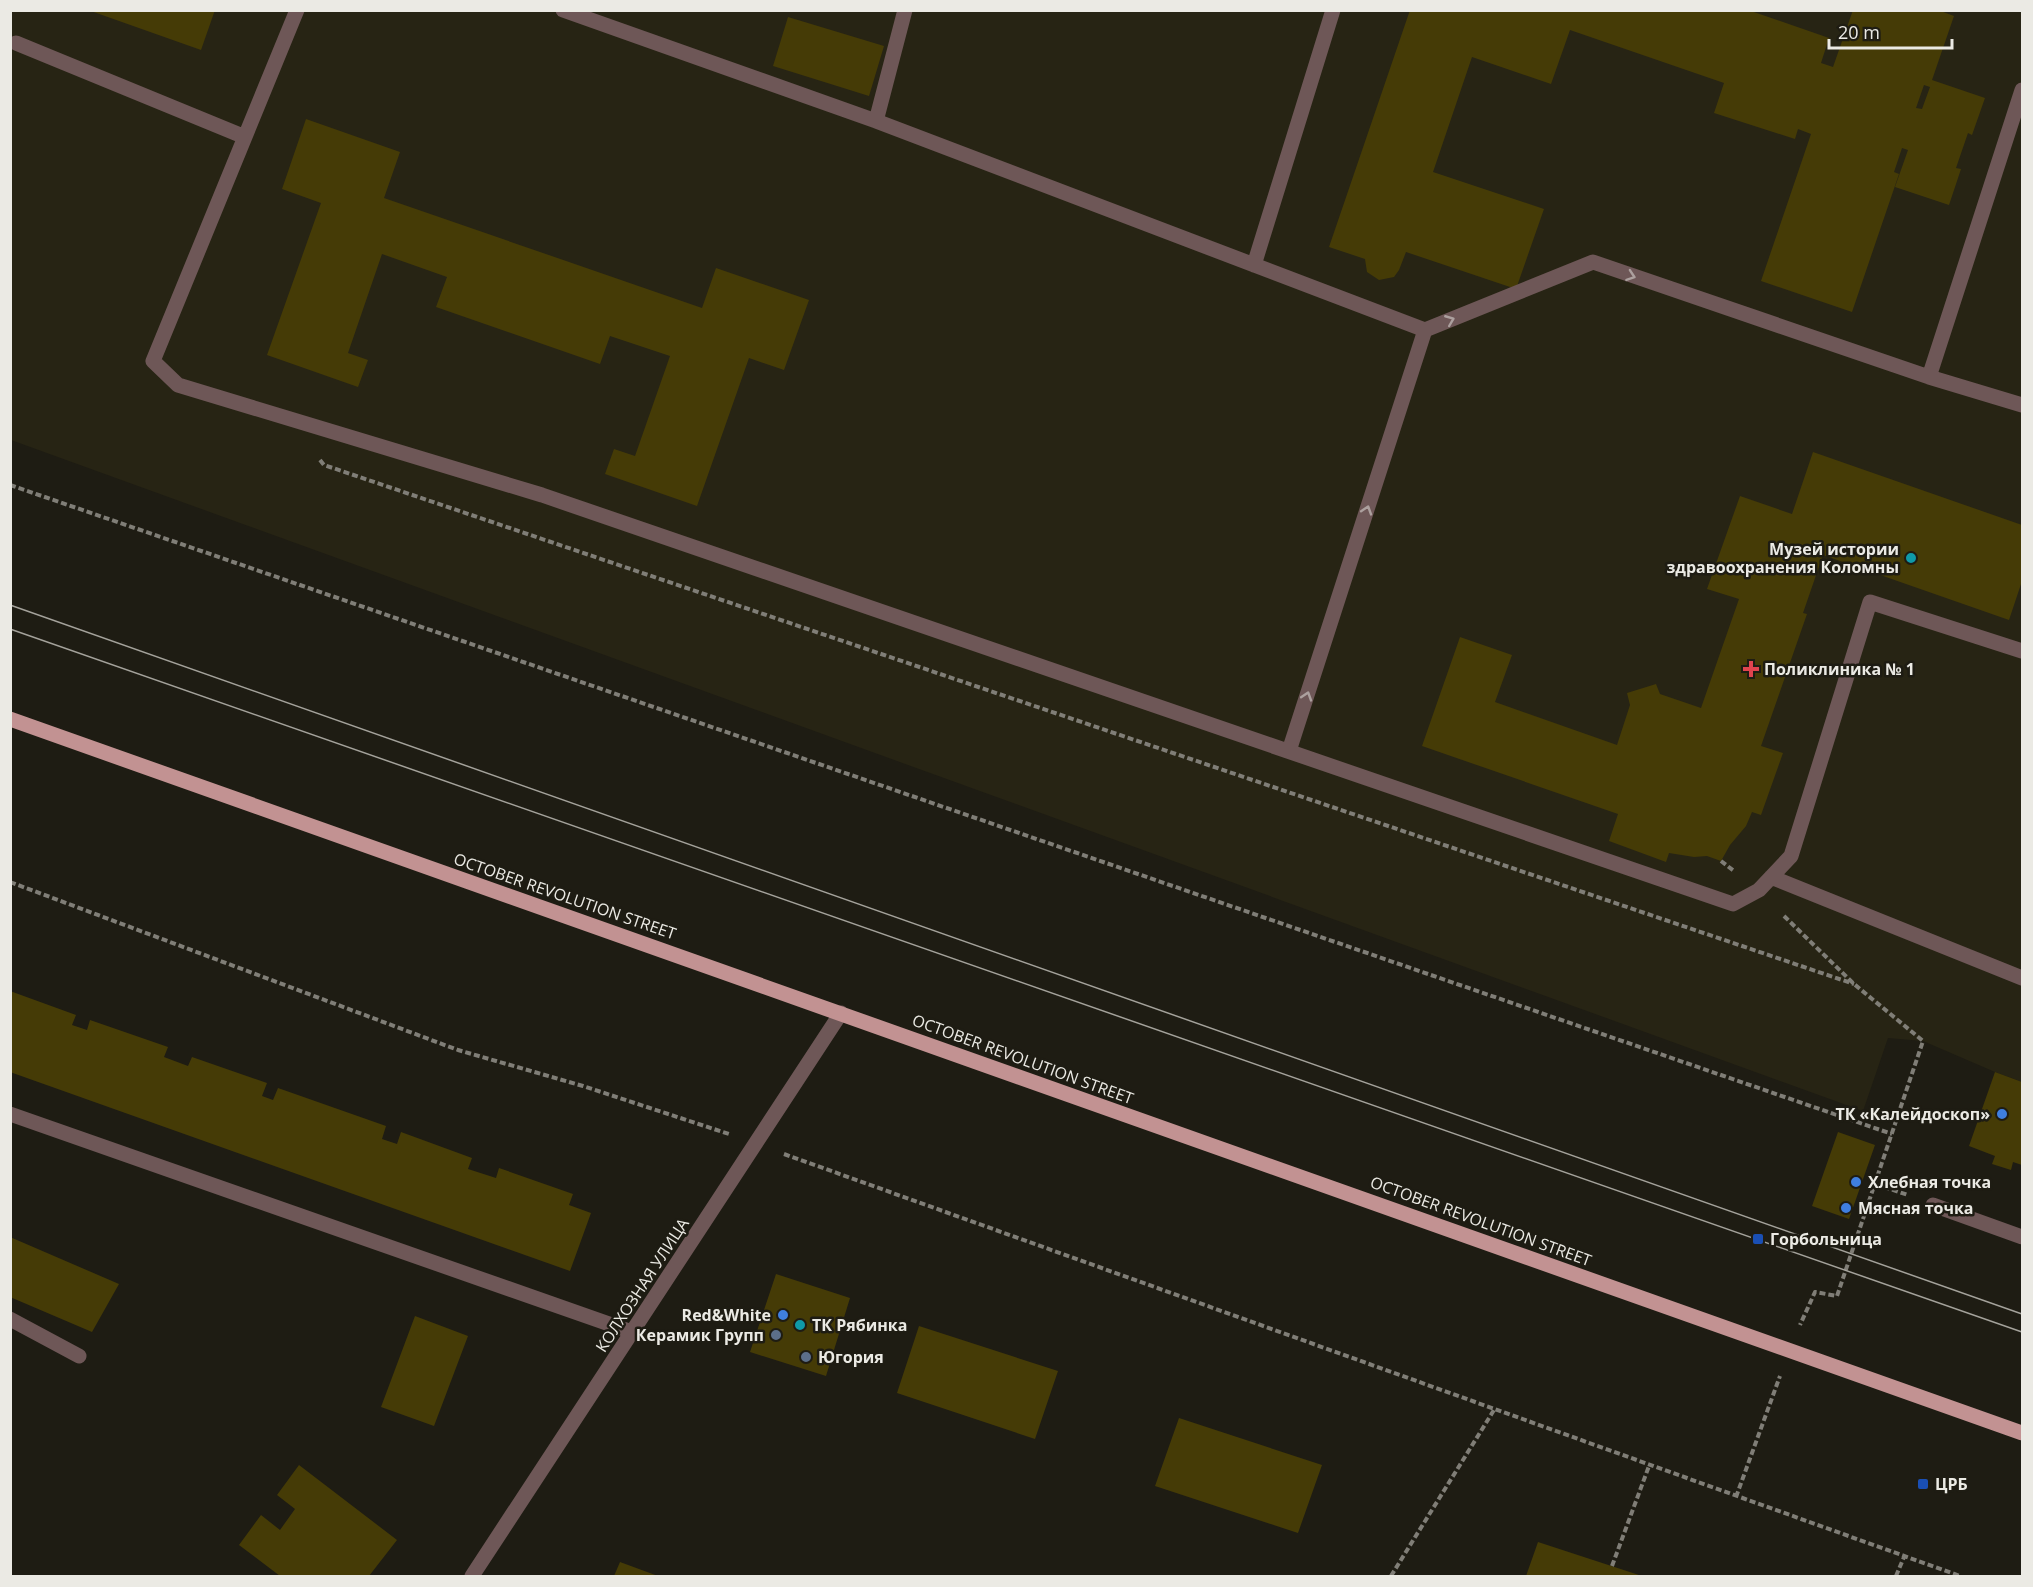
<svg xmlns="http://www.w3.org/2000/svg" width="2033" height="1587" viewBox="0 0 2033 1587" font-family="'Open Sans',sans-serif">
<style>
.built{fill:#272414}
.building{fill:#453b06;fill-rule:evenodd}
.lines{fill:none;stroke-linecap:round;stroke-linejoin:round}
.path{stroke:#807e77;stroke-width:4;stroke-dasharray:6 3;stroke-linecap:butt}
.minor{stroke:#6e5757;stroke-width:15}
.major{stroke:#c29292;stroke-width:15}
.tram{stroke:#a4a29b;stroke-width:1.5}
.oneway{stroke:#aca09e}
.culture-dot{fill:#0f9aa8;stroke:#1e1c13;stroke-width:2}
.health-dot{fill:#e0444e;stroke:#1e1c13;stroke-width:2}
.shop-dot{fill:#3f7fe0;stroke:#1e1c13;stroke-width:2}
.transit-dot{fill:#1a4fb4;stroke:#1e1c13;stroke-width:2}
.service-dot{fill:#5c6f8a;stroke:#1e1c13;stroke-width:2}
.labels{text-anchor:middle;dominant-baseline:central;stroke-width:5;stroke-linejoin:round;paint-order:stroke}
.poi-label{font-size:16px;font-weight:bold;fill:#ebeae4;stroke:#1e1c13;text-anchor:start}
.street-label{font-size:16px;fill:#ebeae4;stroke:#1e1c13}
</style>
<rect width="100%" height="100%" fill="#1e1c13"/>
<path class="built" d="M 10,11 L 2022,11 L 2022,1082 L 1995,1072 L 1923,1041 L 1888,1038 L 1863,1111 L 11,440 Z"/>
<path class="building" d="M 88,10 L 215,10 L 201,50 Z
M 1410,10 L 1748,10 L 1829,38 L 1821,63 L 1833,67 L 1853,10 L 1938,10 L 1954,16 L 1932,80 L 1985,98 L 1972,135 L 1968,133 L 1956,168 L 1961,169 L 1949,205 L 1895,187 L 1908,150 L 1902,148 L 1894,172 L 1899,174 L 1852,312 L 1761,281 L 1811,134 L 1798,129 L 1795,139 L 1714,113 L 1724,83 L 1570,30 L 1551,84 L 1472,57 L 1433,172 L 1544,209 L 1516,289 L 1406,252 L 1399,270 L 1394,277 L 1379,280 L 1367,272 L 1365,259 L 1329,247 ZM 1924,85 L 1930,87 L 1922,109 L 1916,108 Z
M 788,17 L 884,46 L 869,96 L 773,66 Z
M 306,119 L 400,152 L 384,198 L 702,308 L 716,268 L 809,300 L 784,370 L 749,358 L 697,506 L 605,474 L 614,449 L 635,456 L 670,356 L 610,336 L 600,364 L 436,307 L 447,277 L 382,254 L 348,353 L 368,360 L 358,387 L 267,355 L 321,203 L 282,189 Z
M 1813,452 L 2022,525 L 2022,581 L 2009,620 L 1823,555 L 1803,613 L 1807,614 L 1761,746 L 1783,753 L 1761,815 L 1752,812 L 1746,826 L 1730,845 L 1721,861 L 1707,856 L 1694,857 L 1669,853 L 1666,862 L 1609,841 L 1618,814 L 1422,746 L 1460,637 L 1512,655 L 1495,702 L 1617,745 L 1630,705 L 1627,693 L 1656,684 L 1660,694 L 1701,708 L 1739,599 L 1707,589 L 1740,496 L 1792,514 Z
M 10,991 L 76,1015 L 72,1025 L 87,1030 L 90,1020 L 168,1047 L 164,1057 L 188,1066 L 192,1057 L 267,1083 L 262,1096 L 273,1100 L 278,1088 L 386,1126 L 382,1139 L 397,1144 L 401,1132 L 472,1158 L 468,1169 L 496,1178 L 499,1168 L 573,1194 L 569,1205 L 591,1213 L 570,1271 L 10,1072 Z
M 1995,1072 L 2022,1082 L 2022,1165 L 2013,1162 L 2011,1170 L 1992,1164 L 1995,1156 L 1969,1146 Z
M 1838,1132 L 1875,1145 L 1849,1219 L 1812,1206 Z
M 10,1237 L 119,1284 L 92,1332 L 10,1297 Z
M 776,1274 L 850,1298 L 826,1376 L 750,1352 Z
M 415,1316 L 468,1336 L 434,1426 L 381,1407 Z
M 919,1326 L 1058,1371 L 1035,1439 L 897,1393 Z
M 1179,1418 L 1322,1465 L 1298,1533 L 1155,1486 Z
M 299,1465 L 397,1540 L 369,1576 L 280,1576 L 239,1545 L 261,1515 L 280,1530 L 295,1509 L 277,1495 Z
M 1538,1542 L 1642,1576 L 1526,1576 Z
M 620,1562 L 658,1576 L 614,1576 Z"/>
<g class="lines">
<path class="path" d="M 320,460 L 324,465 L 1854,984
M 10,485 L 1892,1134
M 1721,861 L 1734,871
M 10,882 L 458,1050 L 583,1086 L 729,1134
M 1784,916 L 1854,984 L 1923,1041 L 1837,1296 L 1815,1292 L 1800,1325
M 784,1154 L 1960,1576
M 1875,1184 L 1908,1195
M 1736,1497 L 1780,1376
M 1612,1566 L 1649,1466
M 1391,1576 L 1494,1410
M 1896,1576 L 1904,1557"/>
<path class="minor" d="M 297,10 L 153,361 L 178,385 L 542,495 L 1733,904 L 1759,890 L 1791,856 L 1870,602 L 2022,651
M 563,10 L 876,121 L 1425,330
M 16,43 L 245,137
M 876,121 L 905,10
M 1254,265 L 1333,10
M 1929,377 L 2022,405
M 1289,751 L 1425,330 L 1593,262 L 1929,377 L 2022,90
M 1771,877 L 2022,978
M 10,1114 L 632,1332
M 1933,1205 L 2022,1237
M 10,1319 L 79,1356
M 472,1576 L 841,1013"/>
<path class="major" d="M 10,719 L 2022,1433"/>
<path class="tram" d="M 10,605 L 2022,1314
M 10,629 L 2022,1332"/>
</g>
<defs><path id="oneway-chevron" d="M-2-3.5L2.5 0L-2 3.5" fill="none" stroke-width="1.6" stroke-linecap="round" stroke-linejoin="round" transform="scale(1.5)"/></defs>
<g class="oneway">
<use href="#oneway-chevron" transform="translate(1631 276) rotate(19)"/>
<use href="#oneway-chevron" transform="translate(1450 320) rotate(-22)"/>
<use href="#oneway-chevron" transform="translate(1367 510) rotate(-72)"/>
<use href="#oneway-chevron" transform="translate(1307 696) rotate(-72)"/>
</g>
<g class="culture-dot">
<circle cx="1911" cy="558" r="6"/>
<circle cx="800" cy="1325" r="6"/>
</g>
<path class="health-dot" d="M1748 660h6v6h6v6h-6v6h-6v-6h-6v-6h6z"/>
<g class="shop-dot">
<circle cx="2002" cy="1114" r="6"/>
<circle cx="1856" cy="1182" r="6"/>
<circle cx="1846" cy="1208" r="6"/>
<circle cx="783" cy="1315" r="6"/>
</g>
<g class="transit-dot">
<rect x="1752" y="1233" width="12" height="12" rx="3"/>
<rect x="1917" y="1478" width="12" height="12" rx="3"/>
</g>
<g class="service-dot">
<circle cx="776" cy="1335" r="6"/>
<circle cx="806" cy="1357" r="6"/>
</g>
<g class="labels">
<g class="poi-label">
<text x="1899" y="549" text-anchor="end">Музей истории<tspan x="1899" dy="18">здравоохранения Коломны</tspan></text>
<text x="1764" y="669">Поликлиника № 1</text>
<text x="1990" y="1114" text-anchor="end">ТК «Калейдоскоп»</text>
<text x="1868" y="1182">Хлебная точка</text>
<text x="1858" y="1208">Мясная точка</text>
<text x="1770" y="1239">Горбольница</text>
<text x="771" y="1315" text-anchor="end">Red&amp;White</text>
<text x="812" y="1325">ТК Рябинка</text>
<text x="764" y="1335" text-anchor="end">Керамик Групп</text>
<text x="818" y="1357">Югория</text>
<text x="1935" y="1484">ЦРБ</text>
</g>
<g class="street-label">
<text transform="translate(565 896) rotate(19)">OCTOBER REVOLUTION STREET</text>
<text transform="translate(1023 1059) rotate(20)">OCTOBER REVOLUTION STREET</text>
<text transform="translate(1481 1221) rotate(20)">OCTOBER REVOLUTION STREET</text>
<text transform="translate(642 1285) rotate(-57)">КОЛХОЗНАЯ УЛИЦА</text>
</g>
</g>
<rect width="2033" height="1587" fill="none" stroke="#ebeae4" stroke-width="24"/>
<path d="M1829 39v9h123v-9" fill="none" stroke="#ebeae4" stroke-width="3"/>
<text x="1838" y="39" font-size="18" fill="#ebeae4" stroke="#1e1c13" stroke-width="4.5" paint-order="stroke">20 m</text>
</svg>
